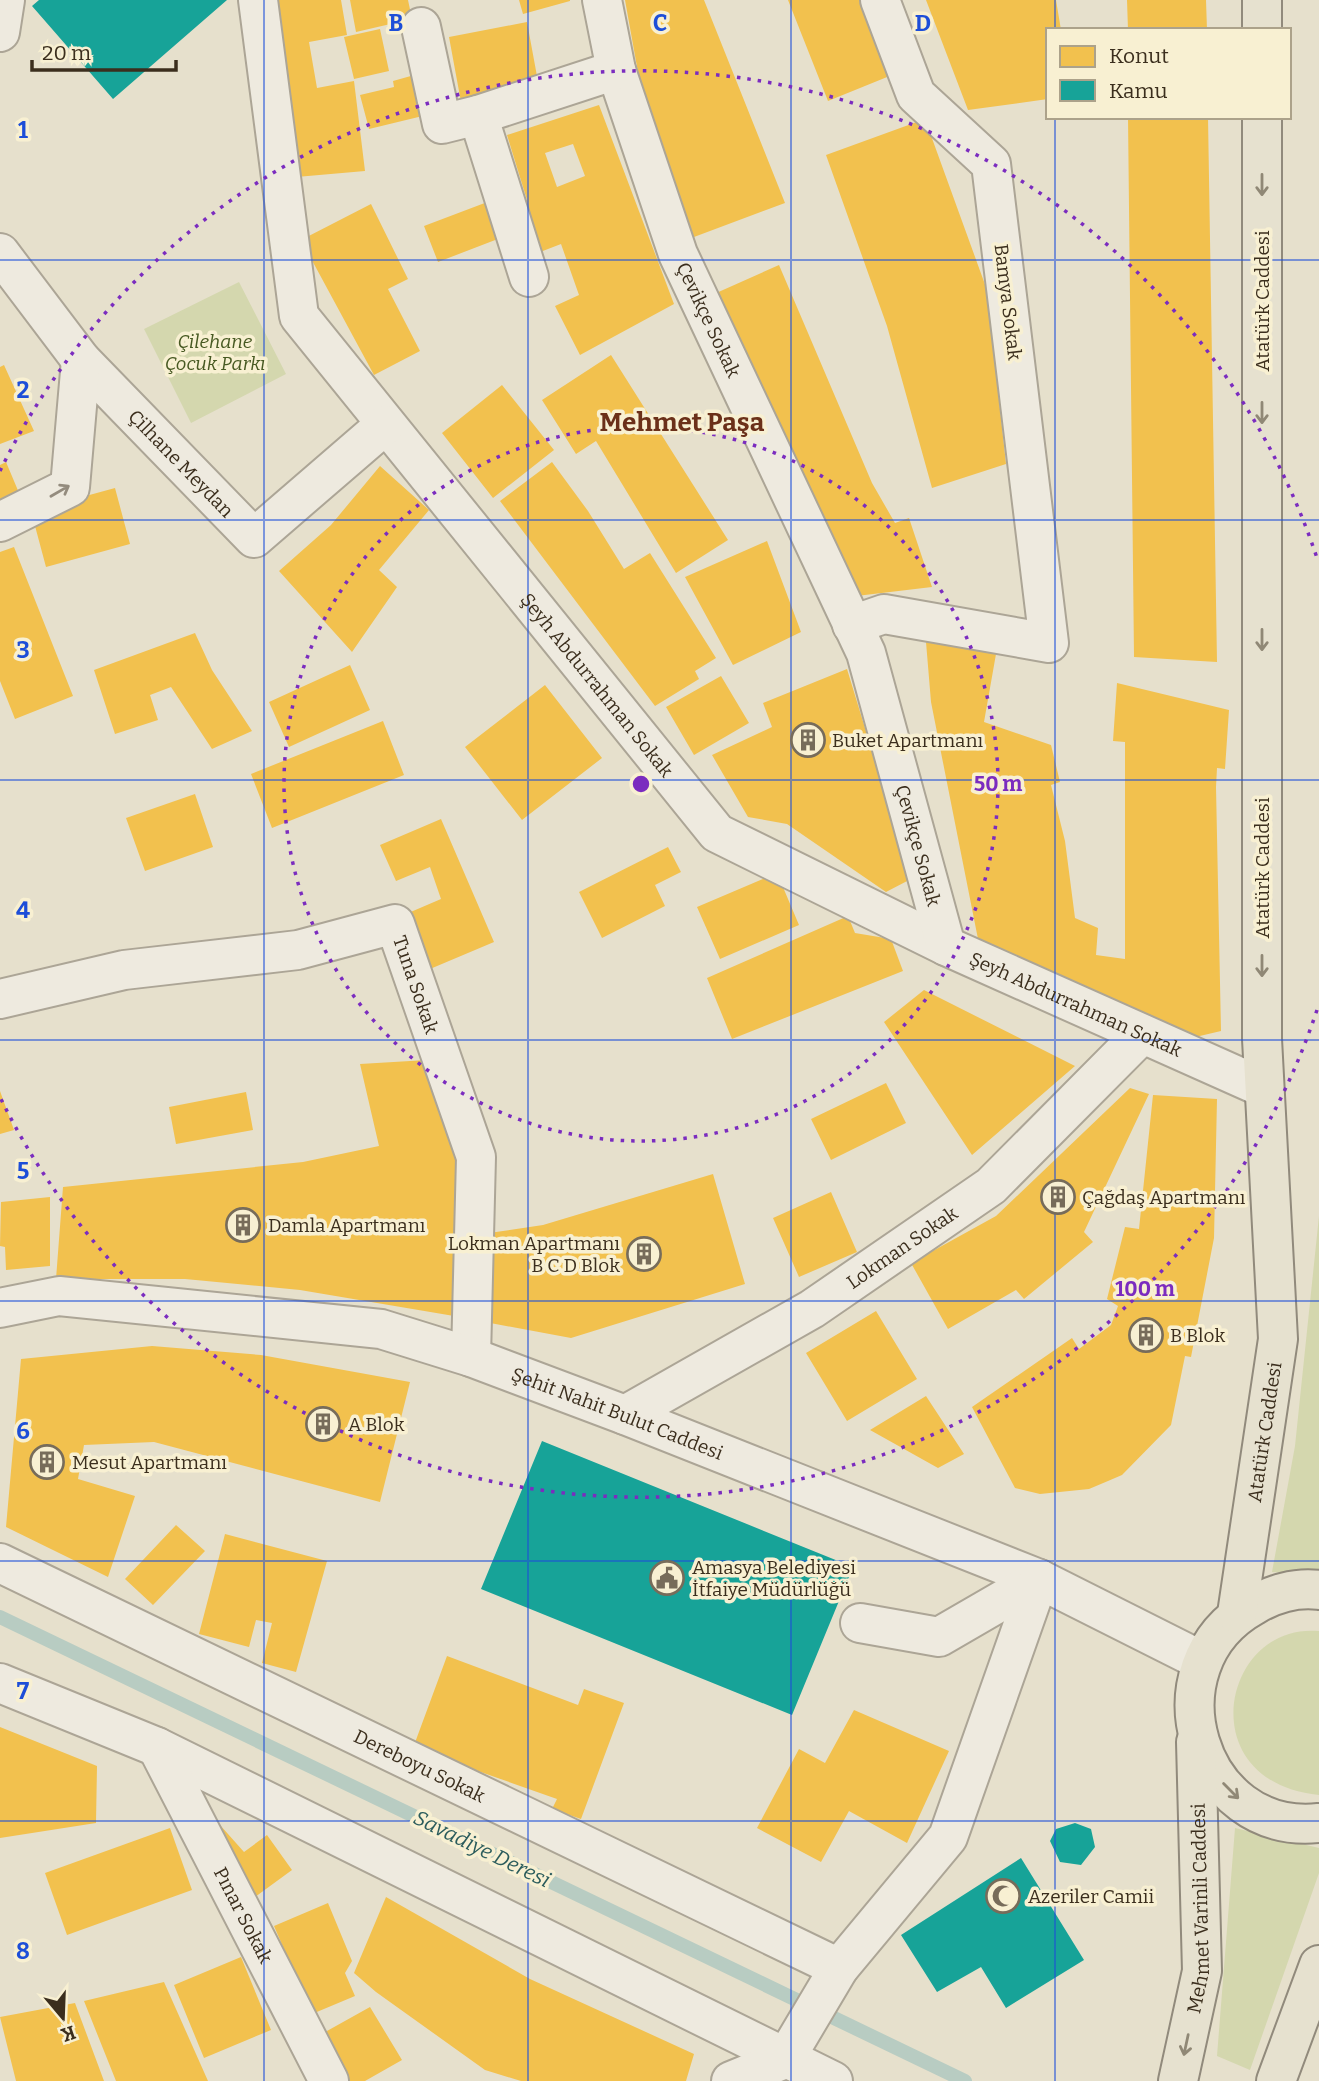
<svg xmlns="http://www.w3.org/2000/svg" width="1319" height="2081" viewBox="0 0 1319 2081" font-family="Bitter,serif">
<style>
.green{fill:#d4d7ae}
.homes{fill:#f2c14e;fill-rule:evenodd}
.public{fill:#17a398}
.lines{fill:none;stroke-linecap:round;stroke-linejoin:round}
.stream{stroke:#b8ccc2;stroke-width:14}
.minor-casing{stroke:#aca596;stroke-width:42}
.major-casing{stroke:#918a7c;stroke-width:42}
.minor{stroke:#eeeadf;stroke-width:38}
.major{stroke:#e6e1cf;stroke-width:38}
.oneway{stroke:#908876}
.oneway2{stroke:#948c7e}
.grid{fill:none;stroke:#1d4ed8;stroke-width:2;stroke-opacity:0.55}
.ring{fill:none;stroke:#7b2cbf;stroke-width:3.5;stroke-dasharray:3.5 7}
.labels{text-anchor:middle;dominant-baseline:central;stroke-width:7;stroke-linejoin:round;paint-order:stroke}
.street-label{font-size:19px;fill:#3b2e1d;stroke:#f8f0d2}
.park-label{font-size:19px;font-style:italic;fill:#475922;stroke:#f8f0d2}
.poi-label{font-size:19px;fill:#3b2e1d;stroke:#f8f0d2;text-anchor:start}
.water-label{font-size:21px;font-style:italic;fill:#2b5c5c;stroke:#f8f0d2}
.district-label{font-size:26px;font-weight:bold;fill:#6b3019;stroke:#f8f0d2}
.grid-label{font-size:23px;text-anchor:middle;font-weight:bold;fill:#1d4ed8;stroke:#f8f0d2;stroke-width:7;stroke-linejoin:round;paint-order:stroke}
.centre{fill:#7b2cbf;stroke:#f8f0d2;stroke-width:3.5}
.ring-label{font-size:21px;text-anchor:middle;font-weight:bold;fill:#7b2cbf;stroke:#f8f0d2;stroke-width:7;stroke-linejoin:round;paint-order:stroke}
</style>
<rect width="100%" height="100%" fill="#e6e0cc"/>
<path class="green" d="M 239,282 L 286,374 L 191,423 L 144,329 Z
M 1319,1216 L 1319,1575 L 1272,1572 L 1295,1446 Z
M 1319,1631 L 1319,1795 C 1189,1782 1222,1622 1319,1631 Z
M 1235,1828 L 1319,1848 L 1319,1873 L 1250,2070 L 1217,2056 Z"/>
<path class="homes" d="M 265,0 L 341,0 L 347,35 L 309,42 L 317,88 L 354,81 L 365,171 L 285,178 Z
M 350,0 L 408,0 L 412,19 L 356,32 Z
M 519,0 L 570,0 L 570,1 L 523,14 Z
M 625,0 L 704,0 L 785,203 L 694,237 L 641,89 Z
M 788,0 L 868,0 L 897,73 L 828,101 Z
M 926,0 L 1056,0 L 1061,30 L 1048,30 L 1048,99 L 968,110 Z
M 1127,0 L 1206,0 L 1207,30 L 1128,30 Z
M 527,22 L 539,87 L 461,102 L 449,37 Z
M 380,29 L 389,71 L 354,79 L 344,37 Z
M 425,72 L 435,113 L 369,129 L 360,95 L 394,87 L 393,81 Z
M 599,105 L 674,304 L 580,355 L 555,306 L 579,295 L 561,244 L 535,254 L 516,205 L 527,200 L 507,135 ZM 573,144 L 585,176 L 557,187 L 545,153 Z
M 1128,117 L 1208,117 L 1217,662 L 1134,657 Z
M 925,119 L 987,290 L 1006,464 L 932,488 L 887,326 L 826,155 Z
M 490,201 L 503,237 L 438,262 L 424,226 Z
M 371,204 L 408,279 L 388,289 L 420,351 L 374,375 L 301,240 Z
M 779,265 L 872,483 L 895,523 L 909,518 L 932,587 L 848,597 L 714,294 Z
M 611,355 L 728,540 L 676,573 L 596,441 L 576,454 L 542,400 Z
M 4,365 L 34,431 L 0,444 L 0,367 Z
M 502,385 L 554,450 L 493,498 L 442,433 Z
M 6,462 L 22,500 L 0,510 L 0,465 Z
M 552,462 L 588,511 L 624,569 L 650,553 L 716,658 L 695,671 L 699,679 L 655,706 L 500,501 Z
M 380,466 L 429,510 L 379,570 L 397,587 L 352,652 L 279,571 L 331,525 Z
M 115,488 L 130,544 L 46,567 L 31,511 Z
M 767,541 L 801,632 L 733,665 L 685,577 Z
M 14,547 L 73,696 L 15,719 L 0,681 L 0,552 Z
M 195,633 L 212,670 L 252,731 L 212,749 L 171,687 L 150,695 L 158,720 L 115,734 L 94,670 Z
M 926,642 L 996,654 L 984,722 L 1051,745 L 1060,782 L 1051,785 L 1065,841 L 1075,918 L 1098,928 L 1096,955 L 1125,959 L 1125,742 L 1113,741 L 1117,683 L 1229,710 L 1225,769 L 1217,768 L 1216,787 L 1221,1031 L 1187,1039 L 1092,1001 L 978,939 L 931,702 Z
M 350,665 L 370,710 L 289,747 L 269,702 Z
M 847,669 L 911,879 L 886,892 L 787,824 L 748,817 L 712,755 L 772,727 L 763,703 Z
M 721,676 L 749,723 L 694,755 L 666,707 Z
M 545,685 L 602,758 L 522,820 L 465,747 Z
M 383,721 L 404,775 L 272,828 L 251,774 Z
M 195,794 L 213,847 L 145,871 L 126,818 Z
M 441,819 L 494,942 L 430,969 L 406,914 L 441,899 L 430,867 L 396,881 L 380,845 Z
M 668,847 L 681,872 L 655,885 L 665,906 L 602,938 L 579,892 Z
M 777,873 L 799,925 L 720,959 L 697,907 Z
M 848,916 L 855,933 L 891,939 L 903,971 L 732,1039 L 707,978 Z
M 924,990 L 1075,1066 L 972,1155 L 884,1022 Z
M 427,1060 L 466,1171 L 454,1316 L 300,1290 L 185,1279 L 56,1279 L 63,1187 L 303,1162 L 379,1146 L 360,1064 Z
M 886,1083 L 906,1123 L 831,1160 L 811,1119 Z
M 1130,1088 L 1149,1094 L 1084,1232 L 1093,1242 L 1024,1299 L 1016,1290 L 948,1329 L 911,1263 L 996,1216 Z
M 0,1091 L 14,1130 L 0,1134 Z
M 246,1092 L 253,1130 L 176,1144 L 169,1107 Z
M 1153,1095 L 1217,1099 L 1214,1238 L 1191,1357 L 1185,1356 L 1171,1425 L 1122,1475 L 1108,1481 L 1089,1489 L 1040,1494 L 1015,1488 L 972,1407 L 1072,1338 L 1079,1349 L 1111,1325 L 1118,1306 L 1107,1299 L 1125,1227 L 1139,1229 Z
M 713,1174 L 745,1284 L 571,1338 L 485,1322 L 489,1233 L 543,1225 Z
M 831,1192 L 857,1252 L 799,1277 L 773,1218 Z
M 50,1197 L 50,1266 L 6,1270 L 5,1247 L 0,1246 L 1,1202 Z
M 876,1311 L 917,1379 L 847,1421 L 806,1353 Z
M 152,1346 L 261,1355 L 410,1382 L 380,1502 L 154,1442 L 84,1445 L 78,1479 L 135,1496 L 108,1577 L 6,1527 L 21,1359 Z
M 926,1396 L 964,1454 L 938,1468 L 870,1430 Z
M 176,1525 L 205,1551 L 153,1605 L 125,1579 Z
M 225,1534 L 327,1561 L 296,1672 L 262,1663 L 272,1623 L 256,1620 L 249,1647 L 199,1634 Z
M 447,1656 L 578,1705 L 584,1689 L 624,1703 L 581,1819 L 552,1809 L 557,1799 L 413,1748 Z
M 854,1710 L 949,1751 L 907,1843 L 849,1811 L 821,1862 L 757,1828 L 799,1749 L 825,1763 Z
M 0,1727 L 97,1766 L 96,1823 L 0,1838 Z
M 212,1816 L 244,1852 L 267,1835 L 292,1870 L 251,1900 Z
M 170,1828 L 192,1890 L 67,1935 L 45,1873 Z
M 386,1897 L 530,1979 L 694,2054 L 686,2081 L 521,2081 L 485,2070 L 376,1992 L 354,1973 Z
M 328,1903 L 352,1961 L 345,1973 L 355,1996 L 312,2014 L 274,1926 Z
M 241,1957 L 271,2030 L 204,2058 L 174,1985 Z
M 164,1982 L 208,2081 L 116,2081 L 84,2001 Z
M 75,2003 L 104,2081 L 16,2081 L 0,2017 Z
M 370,2007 L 402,2060 L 365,2081 L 343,2081 L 318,2036 Z"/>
<path class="public" d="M 39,0 L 227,0 L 113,99 L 32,6 Z
M 542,1441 L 853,1567 L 792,1715 L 481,1589 Z
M 1075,1823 L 1091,1829 L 1095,1847 L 1081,1865 L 1060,1862 L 1050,1841 L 1056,1829 Z
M 1021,1858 L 1084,1960 L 1006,2008 L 981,1967 L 937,1992 L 901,1935 Z"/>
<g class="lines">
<path class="stream" d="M 0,1617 L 965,2081"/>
<g class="minor-casing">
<g id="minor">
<path id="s1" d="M 258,0 L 299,316 L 717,833 L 946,946 L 1264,1088"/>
<path id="s2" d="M 602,0 L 616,70 L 678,254 L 866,653 L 946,946"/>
<path d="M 421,27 L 442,124 L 478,115"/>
<path d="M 0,32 L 5,0"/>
<path id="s3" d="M 0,253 L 81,360 L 254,538 L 385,425"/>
<path d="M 529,277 L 478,115 L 616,70"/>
<path d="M 0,522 L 70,487 L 81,360"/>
<path d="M 852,625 L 884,614 L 1049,643 L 991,164 L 916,95 L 880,0"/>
<path id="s4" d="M 0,999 L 124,970 L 298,950 L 395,924 L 476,1157 L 471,1357"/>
<path id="s5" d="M 0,1308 L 59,1296 L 381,1329 L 471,1357 L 625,1415 L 1039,1579 L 1202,1661"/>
<path id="s6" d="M 625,1415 L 812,1309 L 991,1186 L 1142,1034"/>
<path id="s7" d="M 0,1563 L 839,1968"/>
<path d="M 860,1623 L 939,1637 L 1039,1579"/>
<path d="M 0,1683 L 157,1747 L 833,2081"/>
<path id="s8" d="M 157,1747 L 329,2081"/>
<path d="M 731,2081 L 785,2059 L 839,1968 L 948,1837 L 1039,1579"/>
</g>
</g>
<g class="major-casing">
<g id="major">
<path d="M 1262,30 L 1262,0"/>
<path d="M 1319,1590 C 1296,1587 1272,1594 1253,1606 C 1146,1666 1197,1836 1319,1823"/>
<path id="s9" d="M 1237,1614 L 1278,1339 L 1262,1039 L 1262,117"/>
<path id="s10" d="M 1178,2081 L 1202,1971 L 1196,1742"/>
<path d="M 1276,2081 L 1319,1965"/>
</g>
</g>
<use href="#minor" class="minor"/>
<use href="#major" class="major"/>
</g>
<defs><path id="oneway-shaft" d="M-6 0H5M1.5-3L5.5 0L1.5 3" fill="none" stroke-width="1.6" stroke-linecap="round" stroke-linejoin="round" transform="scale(1.75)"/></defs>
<g class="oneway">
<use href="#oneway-shaft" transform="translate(1262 185) rotate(90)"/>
<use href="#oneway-shaft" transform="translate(1262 413) rotate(90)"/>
<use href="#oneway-shaft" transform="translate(1262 640) rotate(90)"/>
<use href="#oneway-shaft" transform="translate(1262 966) rotate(90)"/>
<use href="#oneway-shaft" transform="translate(1231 1791) rotate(45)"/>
<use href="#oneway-shaft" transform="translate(1186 2045) rotate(102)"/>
</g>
<use class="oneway2" href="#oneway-shaft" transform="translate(60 491) rotate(-30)"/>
<path class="grid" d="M 264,0 L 264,2081M 528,0 L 528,2081M 791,0 L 791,2081M 1055,0 L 1055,30M 1055,117 L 1055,2081M 0,260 L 1319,260M 0,520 L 1319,520M 0,780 L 1319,780M 0,1040 L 1319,1040M 0,1301 L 1319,1301M 0,1561 L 1319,1561M 0,1821 L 1319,1821"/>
<g class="ring">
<circle cx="641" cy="784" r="357"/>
<path d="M1317 1010A713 713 0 0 1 0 1097M0 471A713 713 0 0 1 1317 558"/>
</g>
<defs>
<g id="building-ring" transform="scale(1.75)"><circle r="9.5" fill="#f8f0d2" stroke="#776c5a" stroke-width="1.5"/><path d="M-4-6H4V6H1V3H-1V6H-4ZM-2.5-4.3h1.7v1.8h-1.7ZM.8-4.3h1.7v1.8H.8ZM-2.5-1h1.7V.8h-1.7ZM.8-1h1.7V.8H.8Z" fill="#776c5a"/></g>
<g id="civic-ring" transform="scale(1.75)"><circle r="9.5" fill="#f8f0d2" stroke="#776c5a" stroke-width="1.5"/><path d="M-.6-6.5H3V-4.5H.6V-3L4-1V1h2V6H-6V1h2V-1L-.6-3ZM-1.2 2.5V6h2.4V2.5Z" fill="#776c5a"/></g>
<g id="mosque-ring" transform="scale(1.75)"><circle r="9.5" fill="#f8f0d2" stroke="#776c5a" stroke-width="1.5"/><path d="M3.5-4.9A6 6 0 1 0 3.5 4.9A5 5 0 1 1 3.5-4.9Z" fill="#776c5a"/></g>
</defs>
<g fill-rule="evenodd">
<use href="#building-ring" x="808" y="740"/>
<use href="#building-ring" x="1058" y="1197"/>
<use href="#building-ring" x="243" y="1225"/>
<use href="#building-ring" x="644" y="1254"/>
<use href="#building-ring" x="1146" y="1335"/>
<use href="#building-ring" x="323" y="1424"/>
<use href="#building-ring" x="47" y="1462"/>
<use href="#civic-ring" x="667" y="1578"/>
<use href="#mosque-ring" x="1003" y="1896"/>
</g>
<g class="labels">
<g class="street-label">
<text transform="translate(1262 301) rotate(-90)">Atatürk Caddesi</text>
<text transform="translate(1008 302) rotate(83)">Bamya Sokak</text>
<text stroke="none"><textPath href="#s2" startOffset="338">Çevikçe Sokak</textPath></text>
<text stroke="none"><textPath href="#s3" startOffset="278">Çilhane Meydan</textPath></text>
<text stroke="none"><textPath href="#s1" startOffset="793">Şeyh Abdurrahman Sokak</textPath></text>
<text stroke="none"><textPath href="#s2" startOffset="906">Çevikçe Sokak</textPath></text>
<text transform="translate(1262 868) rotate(-90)">Atatürk Caddesi</text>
<text stroke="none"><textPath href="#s4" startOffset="467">Tuna Sokak</textPath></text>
<text stroke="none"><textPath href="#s1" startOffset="1381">Şeyh Abdurrahman Sokak</textPath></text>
<text stroke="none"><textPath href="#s6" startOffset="324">Lokman Sokak</textPath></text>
<text stroke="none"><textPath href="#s5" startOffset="635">Şehit Nahit Bulut Caddesi</textPath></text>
<text stroke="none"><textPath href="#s9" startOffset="184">Atatürk Caddesi</textPath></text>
<text stroke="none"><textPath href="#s7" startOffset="466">Dereboyu Sokak</textPath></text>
<text stroke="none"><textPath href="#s10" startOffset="175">Mehmet Varinli Caddesi</textPath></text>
<text stroke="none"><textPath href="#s8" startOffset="189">Pınar Sokak</textPath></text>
</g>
<g class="park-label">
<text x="215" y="341">Çilehane<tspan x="215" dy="22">Çocuk Parkı</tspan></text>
</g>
<g class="poi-label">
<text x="832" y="740">Buket Apartmanı</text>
<text x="1082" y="1197">Çağdaş Apartmanı</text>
<text x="268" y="1225">Damla Apartmanı</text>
<text x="620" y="1243" text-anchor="end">Lokman Apartmanı<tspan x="620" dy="22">B C D Blok</tspan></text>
<text x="1170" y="1335">B Blok</text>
<text x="348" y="1424">A Blok</text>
<text x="72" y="1462">Mesut Apartmanı</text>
<text x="692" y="1567">Amasya Belediyesi<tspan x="692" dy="22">İtfaiye Müdürlüğü</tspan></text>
<text x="1028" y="1896">Azeriler Camii</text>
</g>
<g class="water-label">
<text transform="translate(482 1849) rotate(26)">Savadiye Deresi</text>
</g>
<g class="district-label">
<text x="682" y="422">Mehmet Paşa</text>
</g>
</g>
<g class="grid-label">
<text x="396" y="31">B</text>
<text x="660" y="31">C</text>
<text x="923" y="31">D</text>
<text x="23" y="138">1</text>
<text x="23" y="398">2</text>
<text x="23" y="658">3</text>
<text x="23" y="918">4</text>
<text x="23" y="1179">5</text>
<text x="23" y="1439">6</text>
<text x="23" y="1699">7</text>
<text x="23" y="1959">8</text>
</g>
<circle cx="641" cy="784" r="10" class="centre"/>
<g class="ring-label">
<text x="998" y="791">50 m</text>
<text x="1145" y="1296">100 m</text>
</g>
<rect x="1046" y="28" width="245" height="91" fill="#f8f0d2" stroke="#aca28a" stroke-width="2"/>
<rect x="1060" y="46" width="35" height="21" fill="#f2c14e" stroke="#aca28a" stroke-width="2"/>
<text x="1109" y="63" font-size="21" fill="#3b2e1d">Konut</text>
<rect x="1060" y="80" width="35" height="21" fill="#17a398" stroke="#aca28a" stroke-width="2"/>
<text x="1109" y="98" font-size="21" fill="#3b2e1d">Kamu</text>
<g transform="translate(63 2018) rotate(161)" stroke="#f8f0d2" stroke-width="5" paint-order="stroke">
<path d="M0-5L12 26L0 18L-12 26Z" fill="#3b2e1d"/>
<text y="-10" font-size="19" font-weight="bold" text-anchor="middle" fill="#3b2e1d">K</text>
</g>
<path d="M32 60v10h144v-10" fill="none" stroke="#3b2e1d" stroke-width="3.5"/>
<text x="42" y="60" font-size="21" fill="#3b2e1d" stroke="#f8f0d2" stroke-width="5" paint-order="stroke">20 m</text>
</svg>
